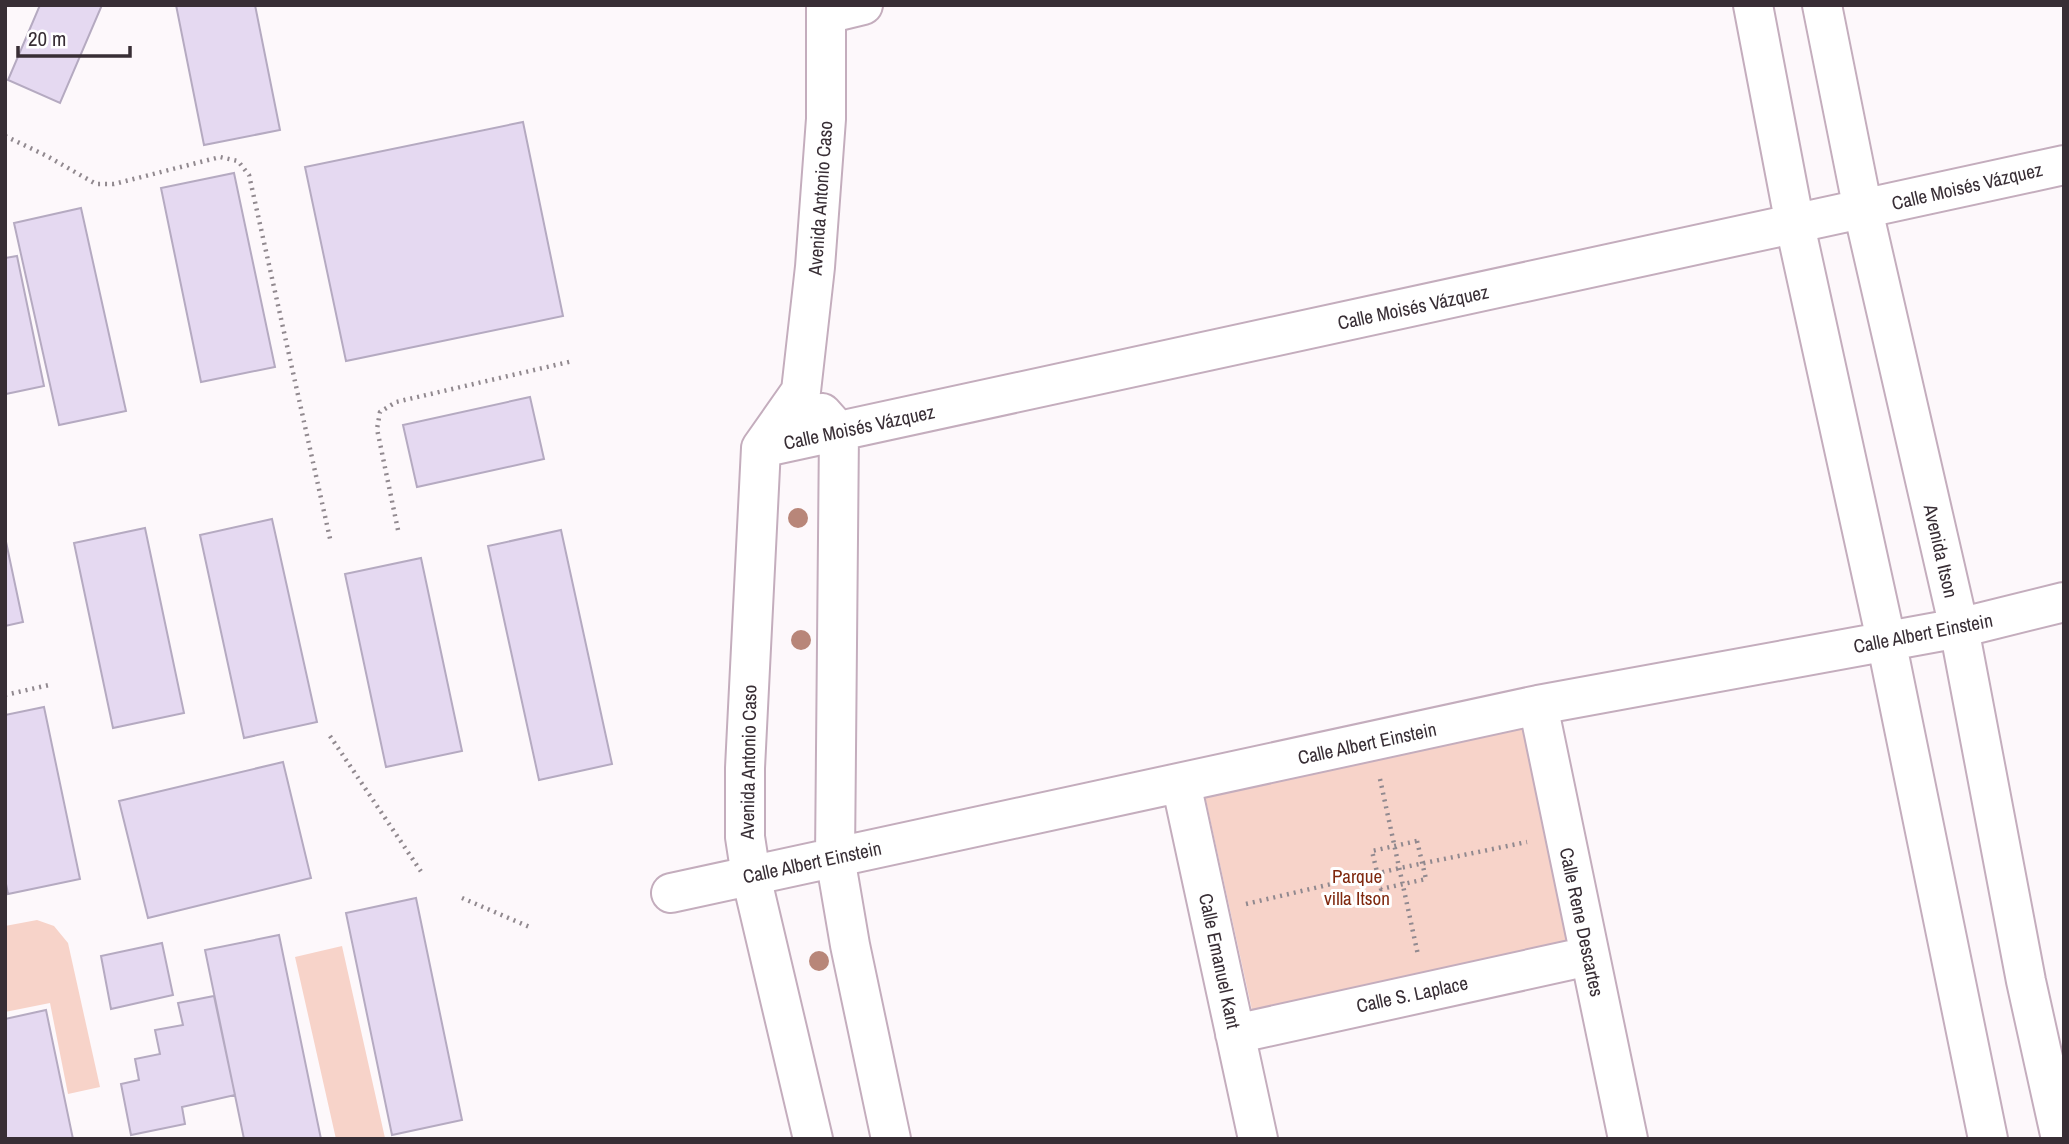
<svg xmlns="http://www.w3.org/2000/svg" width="2069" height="1144" viewBox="0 0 2069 1144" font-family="'Archivo Narrow',sans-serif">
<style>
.green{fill:#f7d3c9}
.building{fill:#e5d9f1;stroke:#b5aac1;stroke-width:2}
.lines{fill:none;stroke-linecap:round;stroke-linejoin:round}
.minor-casing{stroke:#c4adbd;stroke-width:42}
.path{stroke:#91898f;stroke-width:4.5;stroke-dasharray:2 5;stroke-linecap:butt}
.minor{stroke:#fff;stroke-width:38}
.tree{fill:#b88679}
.labels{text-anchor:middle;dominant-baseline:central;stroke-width:6;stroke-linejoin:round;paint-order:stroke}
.street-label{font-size:19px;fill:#382e35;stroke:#fff}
.park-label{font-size:19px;fill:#7f280e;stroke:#fff}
</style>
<rect width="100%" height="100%" fill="#fdf8fb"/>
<path class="green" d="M 1525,727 L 1576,963 L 1257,1033 L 1205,796 Z
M 37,920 L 54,926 L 68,943 L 100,1087 L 68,1094 L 50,1003 L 5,1012 L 5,926 Z
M 342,946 L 385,1138 L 382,1139 L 336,1139 L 295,957 Z"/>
<path class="building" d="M 40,5 L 102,5 L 60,103 L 8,80 Z
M 176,5 L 255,5 L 280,130 L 204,145 Z
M 523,122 L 563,316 L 346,361 L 305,167 Z
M 234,173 L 275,367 L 201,382 L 161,188 Z
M 81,208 L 126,411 L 59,425 L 14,223 Z
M 17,256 L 44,386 L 6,394 L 5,258 Z
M 530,397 L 544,459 L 417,487 L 403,425 Z
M 272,519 L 317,722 L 244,738 L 200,535 Z
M 145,528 L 184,713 L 113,728 L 74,543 Z
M 561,530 L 612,764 L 539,780 L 488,546 Z
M 5,537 L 23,622 L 5,626 Z
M 421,558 L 462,751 L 386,767 L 345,574 Z
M 44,707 L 80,879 L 8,894 L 5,879 L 5,715 Z
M 283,762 L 311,878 L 148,918 L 119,801 Z
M 416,898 L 462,1120 L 392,1135 L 346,913 Z
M 279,935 L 321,1139 L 244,1139 L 205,950 Z
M 162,943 L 173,995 L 111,1009 L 101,956 Z
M 214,996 L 235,1095 L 182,1107 L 185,1124 L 131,1135 L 121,1084 L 139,1080 L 135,1059 L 160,1054 L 155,1030 L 183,1025 L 178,1003 Z
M 46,1010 L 73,1139 L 5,1139 L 5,1019 Z"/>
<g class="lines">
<g class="minor-casing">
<path id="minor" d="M 1753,5 L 1795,225 L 1886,640 L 1988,1139
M 1822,5 L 1863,210 L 1959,628 L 2026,981 L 2061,1139
M 826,14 L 863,5
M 822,413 L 839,432 L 835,857 L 850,945 L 891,1139
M 761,448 L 2064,165
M 1538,705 L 1628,1139
M 1181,783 L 1258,1139
M 671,893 L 1538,705 L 1959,628 L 2064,602
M 1235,1034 L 1589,956
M 813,1139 L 751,876 L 745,837 L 745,768 L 761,448 L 801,391 L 815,267 L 826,119 L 826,5"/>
</g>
<path class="path" d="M 5,136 L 47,156 L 96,184 L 114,184 L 220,157 L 238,161 L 249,175 L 331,543
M 398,530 L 377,429 L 380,412 L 396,402 L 573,361
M 5,695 L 49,685
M 330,736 L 422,873
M 1380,779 L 1418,955
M 1417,841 L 1426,879 L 1381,889 L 1372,851 Z
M 462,898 L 532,928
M 1246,904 L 1400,868 L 1527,842"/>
<use href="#minor" class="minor"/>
</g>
<g class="tree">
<circle cx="798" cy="518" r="10"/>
<circle cx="801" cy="640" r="10"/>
<circle cx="819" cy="961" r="10"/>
</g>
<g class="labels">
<g class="street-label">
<text transform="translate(1967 186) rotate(-13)">Calle Moisés Vázquez</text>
<text transform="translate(820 198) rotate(-86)">Avenida Antonio Caso</text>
<text transform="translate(1413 307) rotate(-12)">Calle Moisés Vázquez</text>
<text transform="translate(859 427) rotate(-12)">Calle Moisés Vázquez</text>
<text transform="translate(1941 551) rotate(77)">Avenida Itson</text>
<text transform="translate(1923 633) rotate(-11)">Calle Albert Einstein</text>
<text transform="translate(1367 743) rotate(-12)">Calle Albert Einstein</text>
<text transform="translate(748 762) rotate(-89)">Avenida Antonio Caso</text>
<text transform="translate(812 862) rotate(-12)">Calle Albert Einstein</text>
<text transform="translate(1582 922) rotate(78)">Calle Rene Descartes</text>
<text transform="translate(1220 961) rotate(78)">Calle Emanuel Kant</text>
<text transform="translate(1412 994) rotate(-12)">Calle S. Laplace</text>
</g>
<g class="park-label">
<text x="1357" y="876">Parque<tspan x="1357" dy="22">villa Itson</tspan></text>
</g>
</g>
<rect width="2069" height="1144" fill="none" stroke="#382e35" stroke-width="14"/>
<path d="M18 46v10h112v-10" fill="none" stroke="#382e35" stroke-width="3.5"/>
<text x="28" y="46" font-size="21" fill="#382e35" stroke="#ffffff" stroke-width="5" paint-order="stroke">20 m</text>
</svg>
